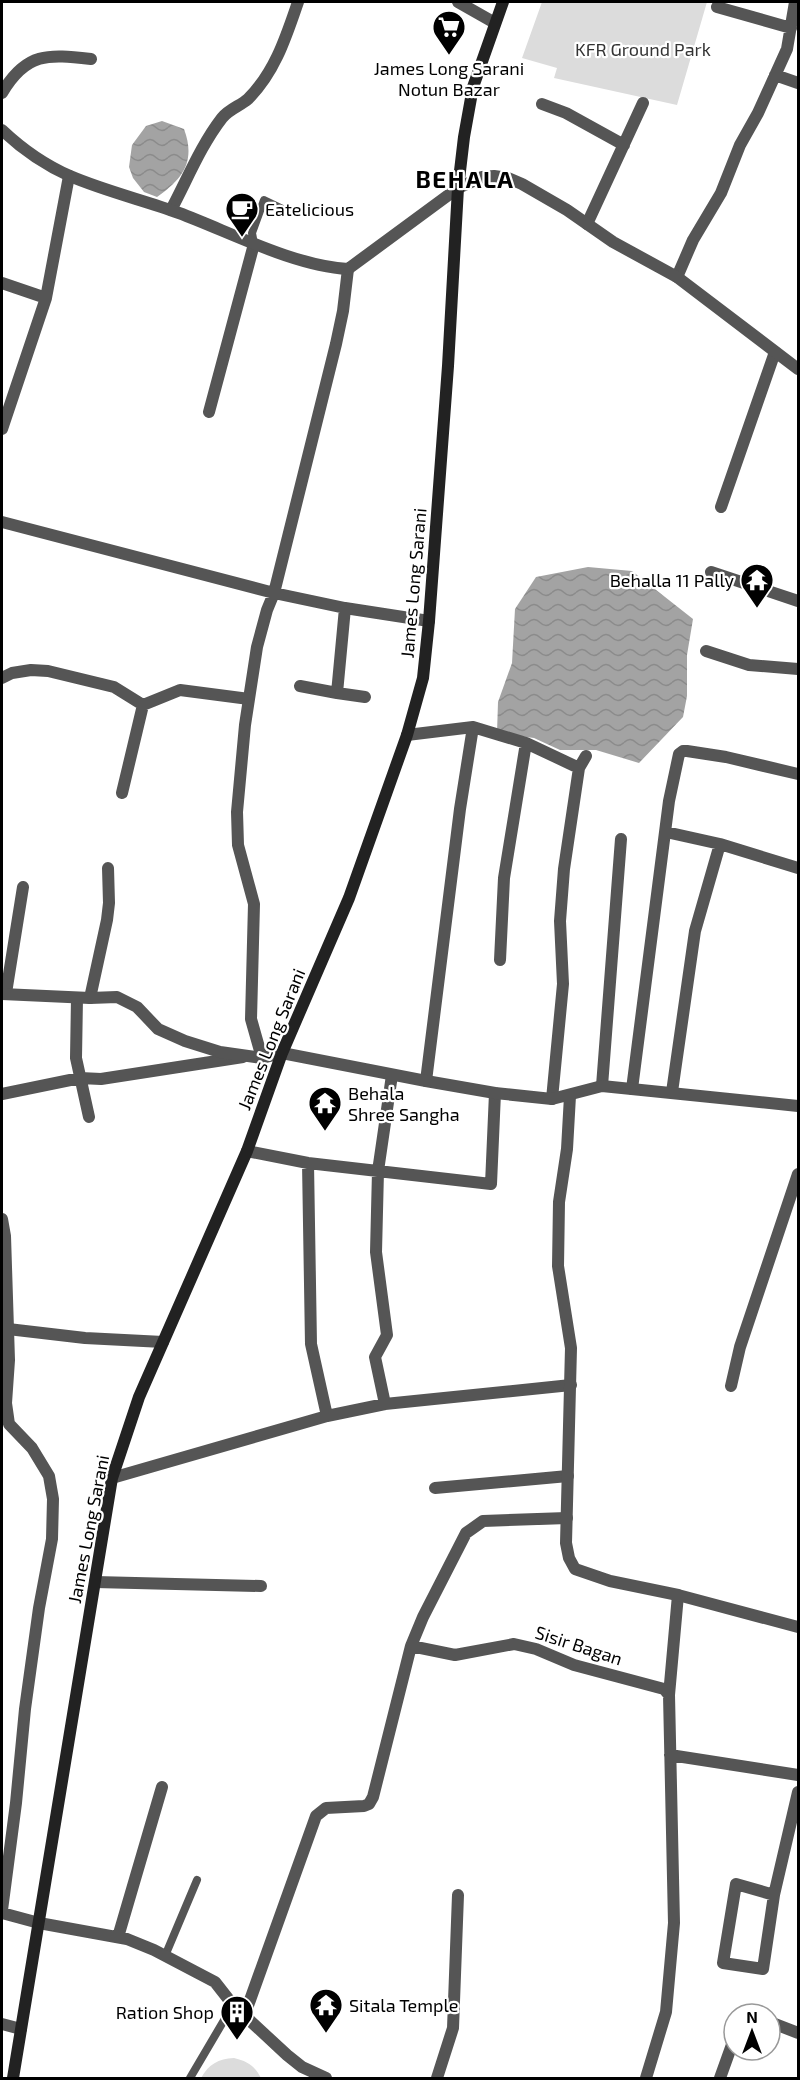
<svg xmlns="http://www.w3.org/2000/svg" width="800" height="2080" viewBox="0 0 800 2080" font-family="'Exo 2',sans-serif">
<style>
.park{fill:#dcdcdc}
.water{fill:url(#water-waves)}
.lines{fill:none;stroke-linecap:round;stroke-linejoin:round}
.service{stroke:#555;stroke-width:8}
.minor{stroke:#555;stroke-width:12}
.tertiary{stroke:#555;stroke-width:12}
.secondary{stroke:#222;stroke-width:12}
.labels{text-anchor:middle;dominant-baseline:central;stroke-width:4.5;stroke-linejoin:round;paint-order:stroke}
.park-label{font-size:18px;fill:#333;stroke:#fff}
.poi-label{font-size:18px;fill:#000;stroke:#fff;text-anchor:start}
.street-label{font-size:18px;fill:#000;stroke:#fff}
.district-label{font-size:24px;font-weight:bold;letter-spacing:1.5px;fill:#000;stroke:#fff}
</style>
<defs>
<pattern id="water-waves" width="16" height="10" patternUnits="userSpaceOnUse" patternTransform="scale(1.5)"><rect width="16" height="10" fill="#a3a3a3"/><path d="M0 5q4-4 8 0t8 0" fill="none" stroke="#8b8b8b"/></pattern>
</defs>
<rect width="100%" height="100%" fill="#fff"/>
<path class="park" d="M 542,2 L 707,2 L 677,105 L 554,78 L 557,68 L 522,58 Z
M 234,2058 C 247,2061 255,2066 261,2078 L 201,2078 C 209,2064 218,2059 234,2058 Z"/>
<path class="water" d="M 162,121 L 184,129 C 196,161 183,179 157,197 L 144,192 L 133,178 L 129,167 L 132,145 L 146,126 Z
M 588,567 L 632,571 L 693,619 L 687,655 L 687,696 L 683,717 L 639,763 L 596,750 L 560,750 L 534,738 L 497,733 L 498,702 L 512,663 L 515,609 L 536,577 Z"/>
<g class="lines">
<path class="service" d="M 254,244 L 252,233 L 264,200 L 289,212
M 165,1956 L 197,1880
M 190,2078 L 233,2005"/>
<path class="minor" d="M 458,2 L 495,23
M 717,7 L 791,28
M 775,75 L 798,83
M 2,93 C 26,52 48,54 91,59
M 542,104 L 566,113 L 624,145
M 171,210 C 187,180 201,145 222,118 C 229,109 240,106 248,99 C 275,72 286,37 298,2
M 587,224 L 643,103
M 677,277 L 693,240 L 721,193 L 740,145 L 758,113 L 787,49 L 795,2
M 2,283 L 46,298
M 209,412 L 254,244
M 2,429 L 46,298 L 69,176
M 721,507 L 775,352
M 2,522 L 274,593 L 345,608 L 429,621
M 711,572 L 798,601
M 706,651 L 749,665 L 798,669
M 2,678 L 12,673 L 31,670 L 48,671 L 114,687 L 143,705 L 180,690 L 249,699
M 300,686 L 337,693 L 345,608
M 337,693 L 365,697
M 407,735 L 473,727 L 526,743 L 579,768
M 122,793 L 143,705
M 666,832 L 720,844 L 798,868
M 500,960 L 504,878 L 526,743
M 6,993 L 23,887
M 77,998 L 76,1058 L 89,1117
M 90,998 L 107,920 L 109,903 L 108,868
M 262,1058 L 251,1019 L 254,904 L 238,845 L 237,812 L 245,725 L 257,647 L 267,610 L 274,593 L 336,344 L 343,311 L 348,269
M 426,1081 L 460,809 L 473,727
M 602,1086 L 621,839
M 632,1089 L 669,801 L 679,754 L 683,751 L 687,751 L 726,757 L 798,774
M 672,1092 L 695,931 L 720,844
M 2,1094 L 80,1078 L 101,1079 L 243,1057
M 552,1099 L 563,984 L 560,921 L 564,869 L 579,768 L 586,756
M 247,1151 L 308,1163 L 491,1184 L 495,1093
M 308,1163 L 311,1344 L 327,1416
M 8,1329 L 85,1338 L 163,1342
M 731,1386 L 740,1347 L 798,1174
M 385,1404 L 375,1357 L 387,1335 L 376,1252 L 378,1171 L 392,1075
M 112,1478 L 327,1416 L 385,1404 L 571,1385
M 435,1488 L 568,1476
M 95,1582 L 261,1586
M 411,1646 L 423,1617 L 466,1533 L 483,1521 L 567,1518
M 669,1695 L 678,1595
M 670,1755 L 798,1775
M 774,1895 L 736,1884 L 723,1963 L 763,1969 L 774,1895 L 798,1792
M 39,1923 L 127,1939 L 154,1950 L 215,1982 L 233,2005 L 287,2055 L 302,2067 L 326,2078
M 118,1937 L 162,1787
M 245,2014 L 316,1816 L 326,1808 L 364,1806 L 369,1804 L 373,1797 L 411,1646 L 455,1655 L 514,1644 L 536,1649 L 574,1665 L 664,1689 L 669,1695 L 674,1923 L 666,2012 L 646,2078
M 743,2014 L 744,2014
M 770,2022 L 798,2033
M 2,2024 L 21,2029
M 437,2078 L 453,2028 L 458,1895
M 720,2078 L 734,2039"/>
<path class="tertiary" d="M 2,130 C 21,148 45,165 70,176 C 105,191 143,200 179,213 C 230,232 294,266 348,269 L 458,188 L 482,177 L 494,176 L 508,178 L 522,184 L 567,210 L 613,242 L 677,277 L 798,369
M 2,994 L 90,998 L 117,997 L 137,1007 L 158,1029 L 185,1041 L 220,1052 L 262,1058 L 282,1053 L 426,1081 L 495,1093 L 552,1099 L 602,1086 L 798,1106
M 570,1096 L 567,1149 L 559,1202 L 558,1266 L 571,1348 L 566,1543 L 569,1558 L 575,1569 L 610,1581 L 678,1595 L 798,1627
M 2,1219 L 5,1236 L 9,1360 L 6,1403 L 9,1424 L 32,1448 L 49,1476 L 53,1499 L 52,1539 L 39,1608 L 25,1709 L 16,1803 L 2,1910
M 2,1913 L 39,1923"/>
<path class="secondary" d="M 13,2078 L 112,1478 L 139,1397 L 247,1151 L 282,1053 L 349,898 L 407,735 L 423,678 L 429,621 L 448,366 L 458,188 L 464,137 L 473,87 L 503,2"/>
</g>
<defs>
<g id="supermarket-pin" transform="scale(1.725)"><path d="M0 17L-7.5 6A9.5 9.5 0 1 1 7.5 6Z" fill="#000" stroke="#fff"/><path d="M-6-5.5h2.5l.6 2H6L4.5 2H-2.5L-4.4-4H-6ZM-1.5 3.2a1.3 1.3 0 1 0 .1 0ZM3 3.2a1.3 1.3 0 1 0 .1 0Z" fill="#fff"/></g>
<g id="cafe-pin" transform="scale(1.725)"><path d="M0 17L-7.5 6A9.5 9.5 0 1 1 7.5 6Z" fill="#000" stroke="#fff"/><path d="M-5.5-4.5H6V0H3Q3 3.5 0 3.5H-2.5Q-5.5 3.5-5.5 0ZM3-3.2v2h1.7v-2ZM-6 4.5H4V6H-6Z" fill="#fff"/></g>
<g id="temple-pin" transform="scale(1.725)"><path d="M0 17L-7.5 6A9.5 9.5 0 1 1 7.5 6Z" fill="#000" stroke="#fff"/><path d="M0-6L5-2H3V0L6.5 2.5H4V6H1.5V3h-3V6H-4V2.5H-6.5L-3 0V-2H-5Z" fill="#fff"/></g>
<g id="building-pin" transform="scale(1.725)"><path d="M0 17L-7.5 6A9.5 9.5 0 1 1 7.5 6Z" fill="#000" stroke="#fff"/><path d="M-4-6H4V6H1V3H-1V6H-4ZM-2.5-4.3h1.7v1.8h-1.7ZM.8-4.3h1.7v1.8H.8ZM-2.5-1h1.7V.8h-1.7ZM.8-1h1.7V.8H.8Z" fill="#fff"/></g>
</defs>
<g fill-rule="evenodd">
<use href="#supermarket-pin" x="449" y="27"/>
<use href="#cafe-pin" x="242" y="209"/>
<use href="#temple-pin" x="757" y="580"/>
<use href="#temple-pin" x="325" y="1103"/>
<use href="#temple-pin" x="326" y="2005"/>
<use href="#building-pin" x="237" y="2012"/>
</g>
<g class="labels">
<g class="park-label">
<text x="643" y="49">KFR Ground Park</text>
</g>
<g class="poi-label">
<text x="449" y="68" text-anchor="middle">James Long Sarani<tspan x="449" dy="21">Notun Bazar</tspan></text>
<text x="265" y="209">Eatelicious</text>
<text x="734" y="580" text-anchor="end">Behalla 11 Pally</text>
<text x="348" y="1093">Behala<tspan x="348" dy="21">Shree Sangha</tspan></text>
<text x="349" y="2005">Sitala Temple</text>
<text x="214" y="2012" text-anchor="end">Ration Shop</text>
</g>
<g class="street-label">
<text transform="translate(413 583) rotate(-85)">James Long Sarani</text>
<text transform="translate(271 1039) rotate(-68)">James Long Sarani</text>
<text transform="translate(88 1529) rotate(-79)">James Long Sarani</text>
<text transform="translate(579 1645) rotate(18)">Sisir Bagan</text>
</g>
<g class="district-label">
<text x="465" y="178">BEHALA</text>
</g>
</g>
<rect width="800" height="2080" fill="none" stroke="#000000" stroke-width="6"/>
<g transform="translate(752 2032)"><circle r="28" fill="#ffffff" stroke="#999999" stroke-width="1.5"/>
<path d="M0-4.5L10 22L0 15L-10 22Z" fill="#000000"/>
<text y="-9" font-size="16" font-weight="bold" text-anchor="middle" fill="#000000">N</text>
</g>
</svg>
